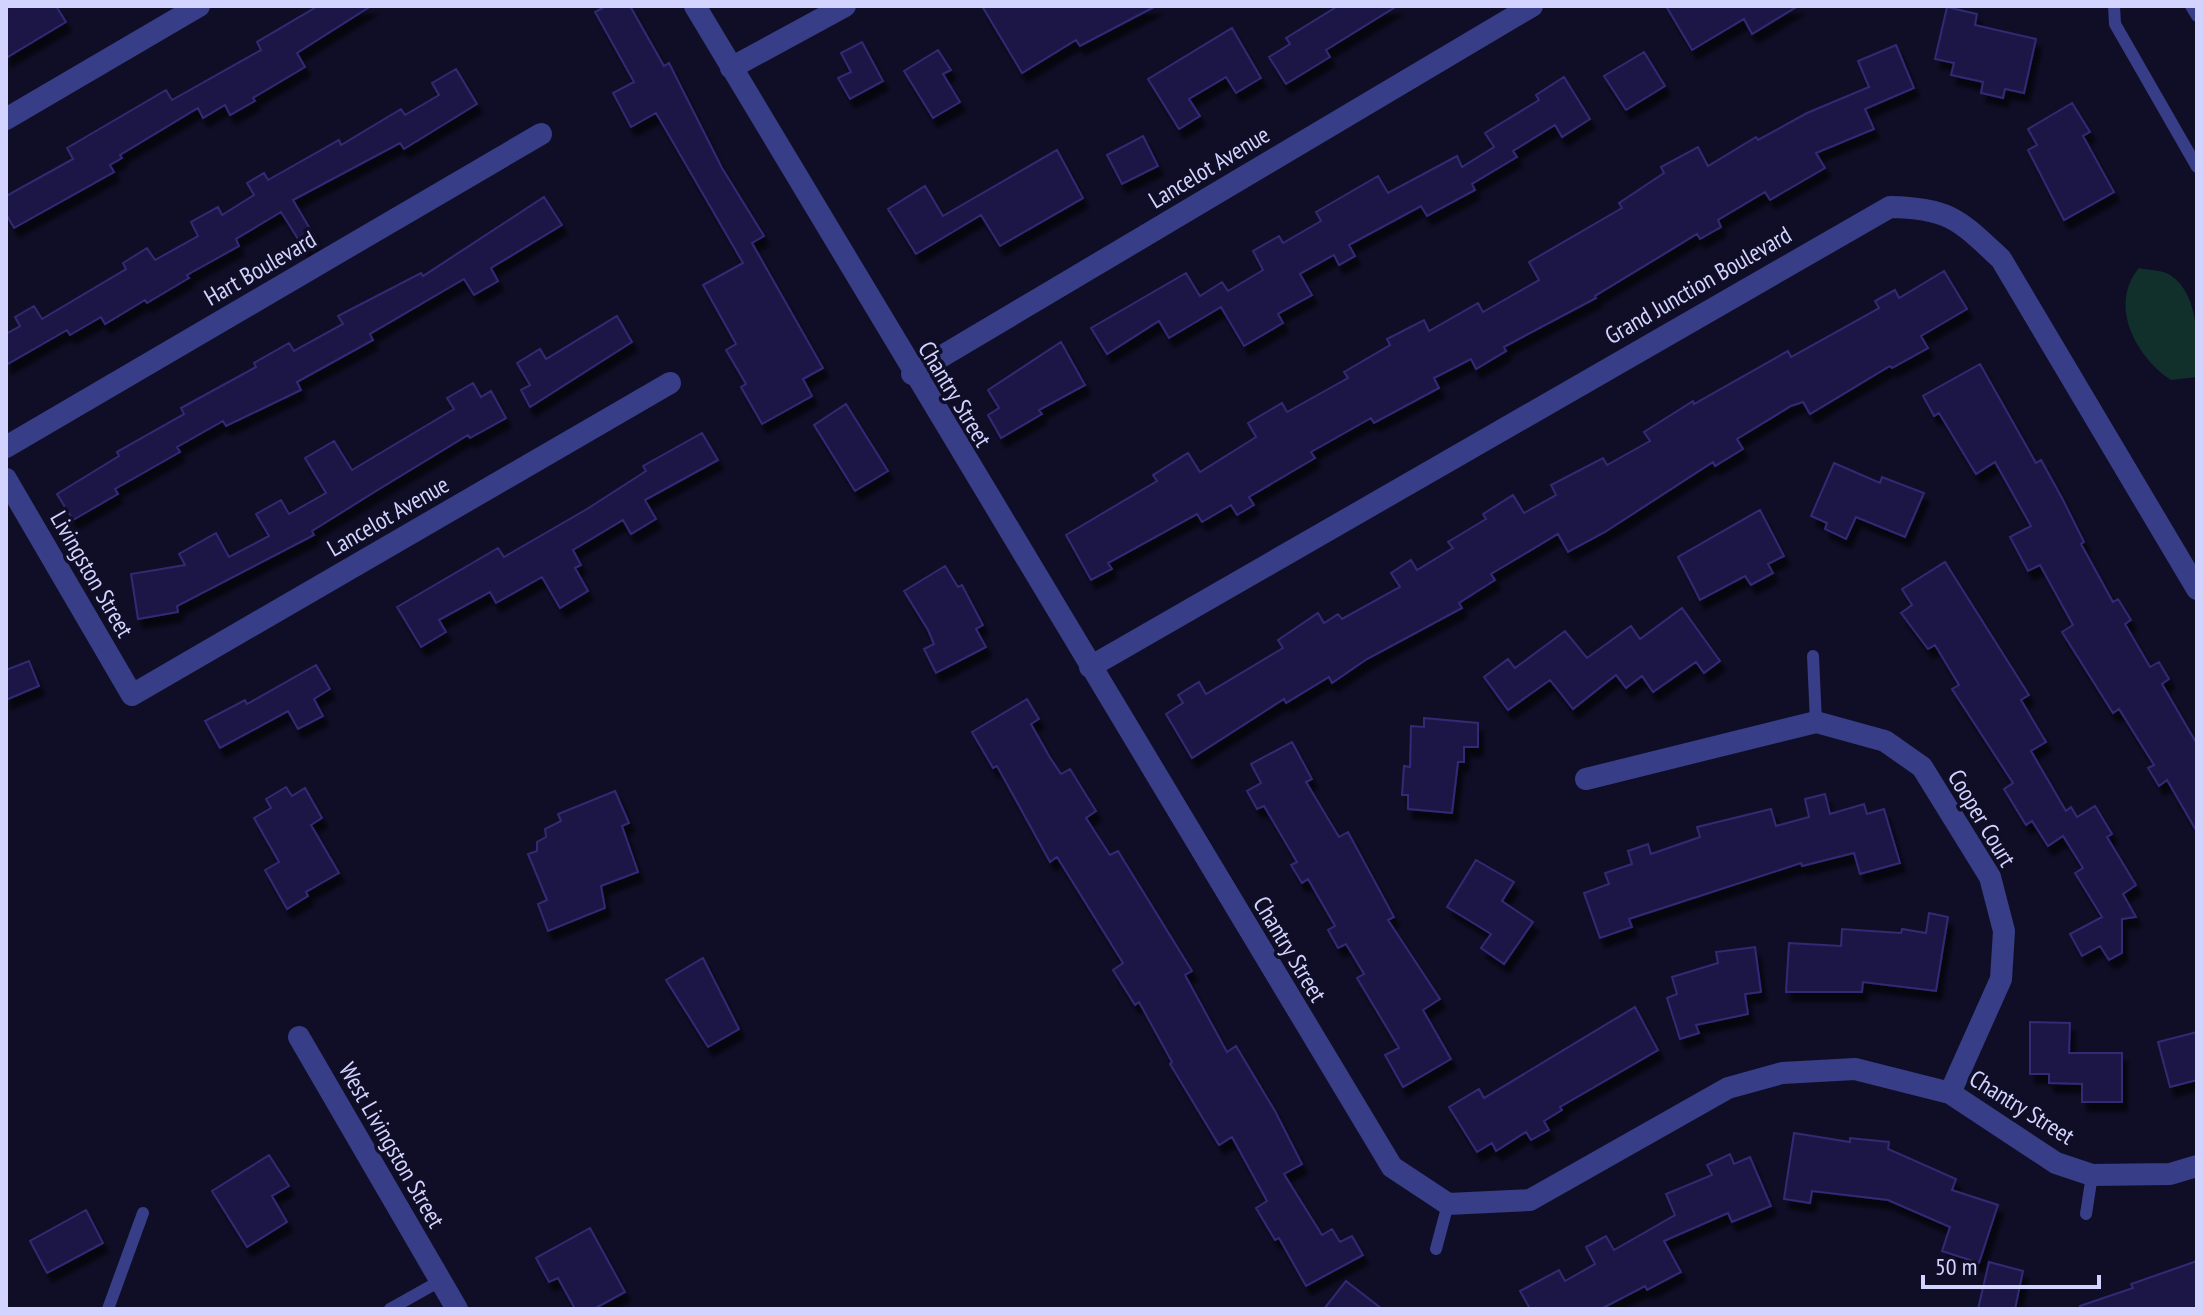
<svg xmlns="http://www.w3.org/2000/svg" width="2203" height="1315" viewBox="0 0 2203 1315" font-family="'PT Sans Narrow',sans-serif">
<style>
.green{fill:#11302b}
.building{fill:#1d1947;stroke:#302a74;stroke-width:2;filter:url(#shadow)}
.lines{fill:none;stroke-linecap:round;stroke-linejoin:round}
.service{stroke:#373d86;stroke-width:12}
.minor{stroke:#373d86;stroke-width:22}
.labels{text-anchor:middle;dominant-baseline:central;stroke-width:7;stroke-linejoin:round;paint-order:stroke}
.street-label{font-size:24px;fill:#d2d3ff;stroke:#0f0e26}
</style>
<defs>
<filter id="shadow"><feDropShadow dx="5" dy="9" stdDeviation="2" flood-color="#0009"/></filter>
</defs>
<rect width="100%" height="100%" fill="#0f0e26"/>
<path class="green" d="M 2139,268 C 2147,270 2163,270 2170,275 C 2201,295 2197,346 2197,377 L 2171,380 C 2136,357 2108,305 2139,268 Z"/>
<path class="building" d="M 6,6 L 56,6 L 66,22 L 6,58 Z
M 318,6 L 371,6 L 297,53 L 305,67 L 253,98 L 255,101 L 230,115 L 225,105 L 203,118 L 198,108 L 120,155 L 122,158 L 110,165 L 114,172 L 14,228 L 6,214 L 6,196 L 73,159 L 67,148 L 166,90 L 172,100 L 261,50 L 257,42 Z
M 606,6 L 630,6 L 664,66 L 669,63 L 722,168 L 764,236 L 752,243 L 823,368 L 803,379 L 812,396 L 762,424 L 741,387 L 746,384 L 726,350 L 736,344 L 703,285 L 743,263 L 656,113 L 631,127 L 613,93 L 634,82 L 595,12 Z
M 982,6 L 1156,6 L 1080,46 L 1076,40 L 1022,73 Z
M 1338,6 L 1397,6 L 1326,50 L 1330,57 L 1286,84 L 1269,57 L 1290,44 L 1286,38 Z
M 1666,6 L 1798,6 L 1752,34 L 1744,19 L 1692,50 Z
M 1947,7 L 1977,14 L 1975,25 L 2036,39 L 2024,93 L 2005,89 L 2003,98 L 1981,93 L 1983,82 L 1951,75 L 1954,63 L 1935,59 Z
M 1232,28 L 1261,78 L 1236,93 L 1226,77 L 1189,99 L 1200,116 L 1179,129 L 1148,79 Z
M 862,42 L 883,81 L 850,99 L 838,78 L 851,72 L 841,53 Z
M 1896,45 L 1914,88 L 1865,109 L 1874,129 L 1816,153 L 1825,168 L 1770,200 L 1765,192 L 1718,220 L 1721,227 L 1700,239 L 1697,234 L 1595,296 L 1596,298 L 1504,347 L 1506,351 L 1476,369 L 1471,359 L 1434,378 L 1439,388 L 1374,423 L 1371,418 L 1311,452 L 1315,458 L 1249,497 L 1254,505 L 1237,515 L 1231,505 L 1202,522 L 1197,514 L 1108,563 L 1112,569 L 1091,580 L 1066,535 L 1157,481 L 1153,475 L 1188,453 L 1200,472 L 1256,437 L 1248,423 L 1282,403 L 1287,412 L 1348,378 L 1344,372 L 1390,345 L 1387,339 L 1424,320 L 1429,331 L 1478,303 L 1483,312 L 1539,280 L 1529,262 L 1622,208 L 1619,203 L 1664,173 L 1661,167 L 1698,147 L 1708,166 L 1756,137 L 1758,140 L 1807,113 L 1869,87 L 1858,61 Z
M 938,50 L 951,70 L 943,74 L 960,102 L 933,118 L 904,71 Z
M 1644,52 L 1665,86 L 1626,110 L 1604,76 Z
M 456,69 L 477,104 L 404,149 L 400,143 L 293,200 L 316,239 L 303,247 L 281,212 L 236,239 L 239,246 L 187,275 L 189,278 L 147,303 L 145,300 L 105,324 L 101,317 L 70,335 L 67,330 L 6,365 L 6,334 L 20,326 L 15,317 L 34,306 L 42,319 L 126,269 L 123,263 L 147,248 L 155,260 L 198,236 L 191,222 L 218,207 L 222,215 L 254,195 L 247,183 L 264,173 L 268,180 L 339,140 L 341,145 L 401,109 L 405,115 L 439,95 L 432,83 Z
M 1564,77 L 1590,119 L 1562,137 L 1555,125 L 1513,151 L 1517,157 L 1472,184 L 1475,190 L 1427,216 L 1421,206 L 1349,245 L 1355,256 L 1339,265 L 1334,255 L 1300,274 L 1312,295 L 1278,314 L 1283,323 L 1244,346 L 1221,307 L 1169,338 L 1159,321 L 1107,354 L 1091,328 L 1186,273 L 1200,296 L 1222,282 L 1228,291 L 1263,270 L 1253,251 L 1279,236 L 1283,243 L 1321,221 L 1316,212 L 1378,176 L 1388,193 L 1457,156 L 1462,167 L 1494,147 L 1485,133 L 1539,100 L 1536,95 Z
M 2072,103 L 2090,132 L 2083,136 L 2114,192 L 2064,220 L 2028,150 L 2037,145 L 2028,129 Z
M 1143,136 L 1158,166 L 1122,184 L 1107,155 Z
M 1057,150 L 1083,198 L 1000,246 L 981,215 L 916,254 L 888,209 L 925,186 L 943,216 Z
M 544,197 L 562,225 L 491,268 L 498,281 L 474,295 L 464,279 L 370,334 L 373,340 L 297,382 L 301,390 L 226,426 L 223,421 L 177,447 L 180,452 L 115,489 L 118,494 L 73,520 L 57,494 L 119,456 L 117,452 L 184,414 L 181,408 L 256,367 L 254,363 L 289,343 L 294,351 L 343,324 L 338,316 L 421,273 L 423,276 Z
M 1944,271 L 1967,309 L 1921,336 L 1928,348 L 1892,368 L 1890,366 L 1810,414 L 1803,402 L 1791,406 L 1737,439 L 1743,449 L 1715,466 L 1713,462 L 1605,532 L 1568,552 L 1558,534 L 1491,574 L 1495,580 L 1459,603 L 1462,608 L 1367,659 L 1332,683 L 1329,677 L 1286,703 L 1284,699 L 1192,758 L 1166,714 L 1183,703 L 1178,695 L 1199,682 L 1206,694 L 1283,648 L 1278,640 L 1318,613 L 1324,623 L 1338,614 L 1342,619 L 1400,587 L 1391,573 L 1411,560 L 1417,570 L 1453,548 L 1448,542 L 1486,519 L 1483,514 L 1513,495 L 1524,513 L 1556,495 L 1551,485 L 1603,458 L 1607,465 L 1650,441 L 1644,432 L 1693,401 L 1694,404 L 1788,351 L 1791,357 L 1879,308 L 1875,301 L 1895,290 L 1899,298 Z
M 617,316 L 632,342 L 530,407 L 521,390 L 530,385 L 517,363 L 540,349 L 546,359 Z
M 1061,342 L 1085,385 L 1039,410 L 1042,414 L 1001,438 L 988,415 L 999,408 L 988,390 Z
M 1980,364 L 2036,463 L 2041,460 L 2062,498 L 2084,542 L 2081,544 L 2113,602 L 2118,599 L 2131,620 L 2125,624 L 2150,667 L 2159,662 L 2169,679 L 2162,684 L 2197,744 L 2197,832 L 2167,780 L 2159,786 L 2148,768 L 2154,765 L 2119,709 L 2113,713 L 2062,632 L 2073,625 L 2040,565 L 2028,571 L 2010,537 L 2031,526 L 1995,462 L 1976,474 L 1939,413 L 1934,416 L 1923,396 Z
M 473,383 L 481,397 L 491,391 L 506,418 L 470,438 L 468,435 L 376,491 L 312,531 L 314,535 L 177,606 L 178,612 L 138,619 L 131,574 L 185,565 L 179,554 L 216,533 L 229,557 L 269,536 L 256,514 L 281,500 L 289,514 L 326,493 L 305,458 L 334,441 L 352,470 L 454,409 L 447,398 Z
M 846,404 L 888,471 L 855,491 L 814,425 Z
M 702,433 L 718,460 L 645,500 L 656,519 L 631,534 L 623,520 L 573,550 L 581,565 L 575,568 L 588,591 L 560,608 L 542,577 L 496,603 L 490,592 L 439,620 L 446,632 L 421,647 L 397,607 L 498,548 L 504,557 L 587,509 L 646,471 L 643,466 Z
M 1834,463 L 1880,483 L 1882,477 L 1924,493 L 1905,537 L 1856,517 L 1846,539 L 1825,529 L 1827,523 L 1811,516 Z
M 1760,510 L 1784,556 L 1768,564 L 1773,573 L 1751,585 L 1745,576 L 1700,600 L 1678,557 Z
M 1945,562 L 2029,695 L 2021,700 L 2046,742 L 2031,751 L 2066,811 L 2071,807 L 2077,817 L 2095,806 L 2112,834 L 2107,837 L 2136,885 L 2123,894 L 2136,917 L 2122,919 L 2122,953 L 2109,960 L 2100,946 L 2082,956 L 2070,934 L 2102,917 L 2075,873 L 2083,868 L 2063,836 L 2048,846 L 2032,821 L 2026,825 L 2004,789 L 2013,783 L 1952,689 L 1959,685 L 1935,645 L 1928,649 L 1901,613 L 1912,605 L 1902,589 Z
M 945,566 L 958,587 L 962,585 L 983,625 L 976,629 L 986,647 L 936,673 L 924,649 L 934,644 L 928,630 L 904,591 Z
M 1682,608 L 1720,661 L 1704,673 L 1696,662 L 1653,692 L 1642,676 L 1626,688 L 1616,675 L 1573,709 L 1550,680 L 1508,710 L 1484,677 L 1508,659 L 1515,668 L 1565,631 L 1587,658 L 1631,626 L 1640,639 Z
M 29,661 L 39,686 L 6,700 L 6,670 Z
M 316,665 L 330,689 L 314,699 L 323,716 L 298,729 L 288,711 L 220,748 L 205,721 L 245,700 L 247,704 Z
M 1027,699 L 1039,719 L 1031,724 L 1049,756 L 1061,774 L 1070,769 L 1096,811 L 1086,818 L 1110,855 L 1118,851 L 1192,971 L 1185,975 L 1227,1052 L 1236,1046 L 1275,1111 L 1302,1164 L 1284,1174 L 1322,1235 L 1332,1229 L 1340,1242 L 1352,1236 L 1363,1255 L 1306,1286 L 1279,1238 L 1275,1240 L 1256,1208 L 1267,1201 L 1232,1137 L 1219,1145 L 1170,1064 L 1172,1062 L 1139,1002 L 1135,1005 L 1113,970 L 1123,963 L 1057,857 L 1050,862 L 997,766 L 993,768 L 972,732 Z
M 1424,718 L 1478,723 L 1478,747 L 1464,747 L 1464,762 L 1458,762 L 1452,813 L 1408,809 L 1408,795 L 1402,795 L 1404,766 L 1410,767 L 1411,726 L 1424,727 Z
M 1292,742 L 1312,779 L 1306,782 L 1339,837 L 1348,832 L 1394,917 L 1388,920 L 1440,999 L 1423,1010 L 1451,1059 L 1403,1087 L 1385,1055 L 1399,1048 L 1357,978 L 1364,974 L 1346,944 L 1338,948 L 1328,930 L 1335,926 L 1308,879 L 1302,883 L 1291,865 L 1297,862 L 1264,806 L 1257,809 L 1247,791 L 1261,783 L 1251,764 Z
M 286,787 L 292,796 L 305,788 L 322,818 L 311,825 L 339,873 L 306,892 L 308,896 L 287,909 L 265,870 L 279,862 L 254,818 L 271,808 L 266,799 Z
M 615,791 L 629,823 L 622,826 L 638,872 L 601,886 L 605,908 L 548,931 L 538,904 L 547,900 L 528,854 L 537,851 L 537,842 L 546,837 L 545,829 L 561,821 L 558,814 Z
M 1825,794 L 1830,814 L 1864,804 L 1867,814 L 1884,809 L 1900,863 L 1860,874 L 1854,853 L 1802,866 L 1801,863 L 1629,919 L 1632,927 L 1600,938 L 1584,893 L 1609,884 L 1605,873 L 1632,864 L 1628,851 L 1648,844 L 1651,854 L 1700,837 L 1697,827 L 1771,809 L 1776,826 L 1809,817 L 1805,799 Z
M 1476,860 L 1514,882 L 1502,901 L 1533,922 L 1504,964 L 1481,948 L 1491,934 L 1447,907 Z
M 1929,913 L 1948,917 L 1936,991 L 1863,982 L 1862,992 L 1786,992 L 1789,943 L 1841,946 L 1842,929 L 1901,933 L 1902,929 L 1926,933 Z
M 1755,947 L 1761,992 L 1745,994 L 1748,1014 L 1696,1025 L 1699,1033 L 1680,1039 L 1667,998 L 1677,994 L 1672,977 L 1718,963 L 1716,952 Z
M 703,958 L 739,1029 L 708,1047 L 666,980 Z
M 1635,1007 L 1658,1050 L 1560,1107 L 1562,1110 L 1544,1121 L 1549,1130 L 1531,1140 L 1526,1132 L 1496,1151 L 1492,1143 L 1477,1152 L 1449,1107 L 1479,1089 L 1484,1098 Z
M 2030,1022 L 2070,1023 L 2069,1053 L 2122,1053 L 2122,1102 L 2082,1102 L 2082,1084 L 2049,1083 L 2049,1074 L 2030,1074 Z
M 2197,1032 L 2197,1080 L 2170,1087 L 2158,1042 Z
M 1794,1133 L 1850,1142 L 1850,1138 L 1889,1142 L 1888,1149 L 1956,1179 L 1952,1190 L 1998,1205 L 1979,1263 L 1942,1251 L 1950,1227 L 1888,1200 L 1812,1191 L 1810,1203 L 1784,1199 Z
M 1730,1154 L 1734,1164 L 1750,1157 L 1771,1206 L 1732,1222 L 1728,1213 L 1664,1241 L 1681,1272 L 1647,1290 L 1645,1286 L 1601,1309 L 1530,1309 L 1520,1291 L 1559,1270 L 1565,1281 L 1595,1264 L 1586,1247 L 1606,1236 L 1614,1250 L 1675,1215 L 1666,1194 L 1712,1175 L 1707,1165 Z
M 269,1155 L 289,1186 L 272,1196 L 287,1222 L 247,1247 L 212,1191 Z
M 86,1210 L 103,1243 L 47,1273 L 30,1241 Z
M 590,1228 L 625,1292 L 594,1309 L 575,1309 L 558,1278 L 549,1282 L 536,1258 Z
M 2197,1261 L 2197,1309 L 2081,1309 L 2080,1306 L 2133,1288 L 2131,1284 Z
M 1989,1262 L 2023,1271 L 2015,1309 L 1978,1309 Z
M 1346,1281 L 1382,1309 L 1324,1309 Z"/>
<g class="lines">
<path class="service" d="M 2114,6 L 2115,24 L 2197,167
M 2191,6 L 2197,16
M 1813,656 L 1816,722
M 2086,1214 L 2092,1175
M 1436,1249 L 1448,1204
M 108,1309 L 143,1213
M 390,1309 L 440,1281"/>
<path class="minor" d="M 695,6 L 1392,1167 L 1448,1204 L 1530,1200 L 1728,1088 L 1782,1073 L 1855,1069 L 1950,1093 L 2056,1163 L 2092,1175 L 2170,1174 L 2197,1166
M 731,68 L 845,6
M 6,119 L 199,6
M 912,374 L 1532,6
M 6,447 L 541,134
M 6,479 L 132,695 L 670,383
M 1090,667 L 1890,207 C 1950,208 1959,220 2001,259 L 2197,589
M 1586,779 L 1816,722 L 1885,741 L 1922,767 L 1990,877 L 2004,931 L 2001,979 L 1950,1093
M 299,1037 L 457,1309"/>
</g>
<g class="labels">
<g class="street-label">
<text transform="translate(1209 167) rotate(-31)">Lancelot Avenue</text>
<text transform="translate(260 268) rotate(-30)">Hart Boulevard</text>
<text transform="translate(1698 285) rotate(-30)">Grand Junction Boulevard</text>
<text transform="translate(955 394) rotate(59)">Chantry Street</text>
<text transform="translate(388 516) rotate(-30)">Lancelot Avenue</text>
<text transform="translate(92 574) rotate(60)">Livingston Street</text>
<text transform="translate(1982 818) rotate(59)">Cooper Court</text>
<text transform="translate(1290 949) rotate(59)">Chantry Street</text>
<text transform="translate(2022 1107) rotate(32)">Chantry Street</text>
<text transform="translate(392 1145) rotate(60)">West Livingston Street</text>
</g>
</g>
<rect width="2203" height="1315" fill="none" stroke="#d2d3ff" stroke-width="16"/>
<path d="M1923 1275v12h176v-12" fill="none" stroke="#d2d3ff" stroke-width="4"/>
<text x="1935" y="1275" font-size="24" fill="#d2d3ff" stroke="#0f0e26" stroke-width="6" paint-order="stroke">50 m</text>
</svg>
